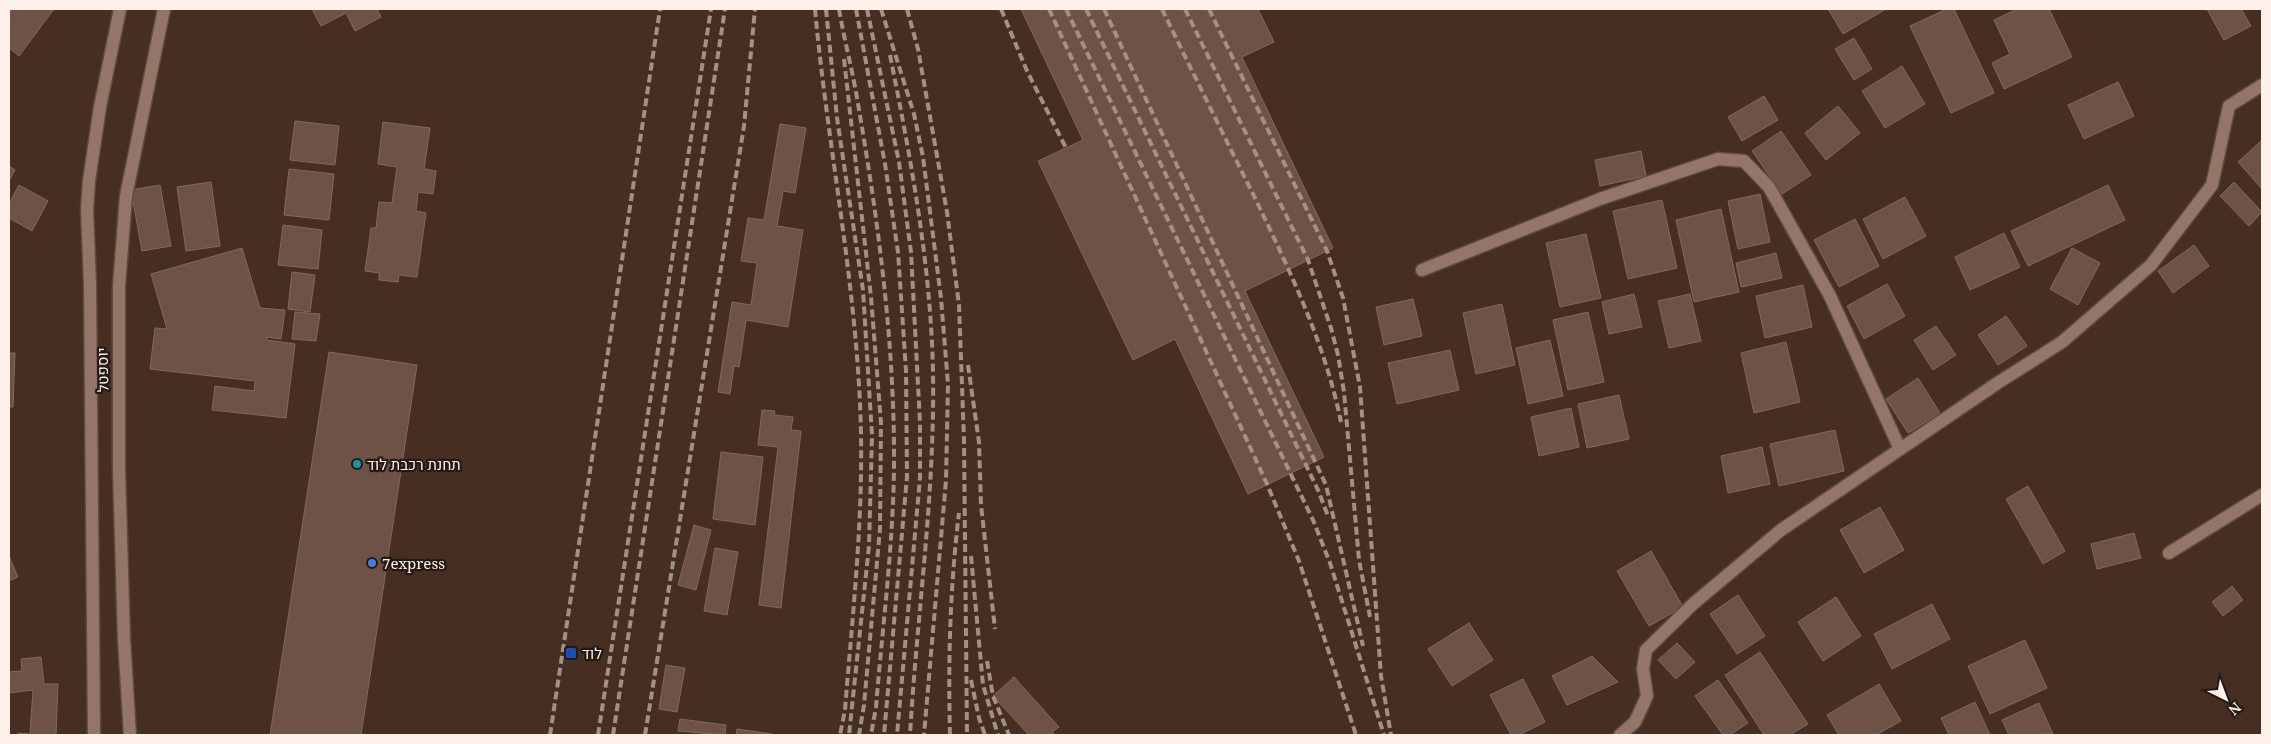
<svg xmlns="http://www.w3.org/2000/svg" width="2271" height="744" viewBox="0 0 2271 744" font-family="'Noto Serif',Heebo,serif">
<style>
.building{fill:#6e5246;stroke:#85685b}
.lines{fill:none;stroke-linecap:round;stroke-linejoin:round}
.street-casing{stroke:#5f4a40;stroke-width:15}
.secondary-casing{stroke:#5f4a40;stroke-width:15}
.street{stroke:#947669;stroke-width:12}
.secondary{stroke:#947669;stroke-width:12}
.rail{stroke:#a39087;stroke-width:4;stroke-dasharray:8 4;stroke-linecap:butt}
.culture-dot{fill:#0f9aa8;stroke:#251914;stroke-width:2}
.shop-dot{fill:#3f7fe0;stroke:#251914;stroke-width:2}
.transit-dot{fill:#1a4fb4;stroke:#251914;stroke-width:2}
.labels{text-anchor:middle;dominant-baseline:central;stroke-width:4.5;stroke-linejoin:round;paint-order:stroke}
.street-label{font-size:15px;fill:#fff1eb;stroke:#251914}
.poi-label{font-size:15px;fill:#fff1eb;stroke:#251914;text-anchor:start}
</style>
<rect width="100%" height="100%" fill="#472e22"/>
<path class="building" d="M 10,9 L 54,9 L 19,56 L 9,48 Z
M 312,9 L 377,9 L 381,17 L 355,31 L 346,13 L 321,26 Z
M 1021,9 L 1258,9 L 1274,42 L 1242,57 L 1333,248 L 1245,291 L 1324,457 L 1248,494 L 1175,339 L 1133,360 L 1038,161 L 1083,140 Z
M 1828,9 L 1886,9 L 1843,34 Z
M 1947,9 L 1954,9 L 1994,93 L 1951,113 L 1910,26 Z
M 2017,9 L 2049,9 L 2072,57 L 2004,89 L 1992,63 L 2010,54 L 1994,20 Z
M 2207,9 L 2241,9 L 2251,26 L 2224,40 Z
M 1854,38 L 1872,69 L 1854,80 L 1835,49 Z
M 1902,66 L 1925,104 L 1885,128 L 1862,91 Z
M 2118,82 L 2134,116 L 2084,139 L 2068,105 Z
M 1764,96 L 1778,120 L 1742,141 L 1728,117 Z
M 1838,106 L 1860,133 L 1826,160 L 1805,133 Z
M 295,121 L 339,126 L 335,165 L 290,160 Z
M 383,122 L 430,128 L 424,169 L 436,171 L 433,194 L 418,192 L 416,211 L 426,213 L 417,277 L 399,275 L 398,282 L 379,280 L 379,273 L 365,271 L 371,228 L 376,228 L 379,202 L 392,203 L 397,167 L 378,164 Z
M 780,124 L 806,128 L 795,193 L 783,191 L 777,226 L 803,230 L 788,327 L 746,320 L 739,367 L 734,366 L 730,394 L 718,392 L 732,302 L 751,305 L 757,263 L 741,261 L 748,218 L 764,220 Z
M 1781,131 L 1811,175 L 1782,194 L 1752,151 Z
M 2262,140 L 2262,189 L 2238,162 Z
M 1641,151 L 1646,176 L 1600,186 L 1595,160 Z
M 9,166 L 15,170 L 9,181 Z
M 289,169 L 334,174 L 329,220 L 284,215 Z
M 211,182 L 220,246 L 186,251 L 177,187 Z
M 2234,182 L 2262,212 L 2249,226 L 2220,196 Z
M 19,185 L 48,201 L 32,231 L 9,218 L 9,204 Z
M 160,185 L 171,246 L 142,251 L 131,190 Z
M 2108,185 L 2125,220 L 2028,266 L 2011,231 Z
M 1760,194 L 1770,242 L 1738,249 L 1728,201 Z
M 1905,197 L 1926,236 L 1883,259 L 1863,219 Z
M 1662,200 L 1677,268 L 1628,279 L 1613,211 Z
M 1721,209 L 1739,292 L 1694,302 L 1676,220 Z
M 1855,219 L 1879,266 L 1839,287 L 1814,240 Z
M 283,225 L 322,230 L 318,269 L 278,265 Z
M 2004,233 L 2020,267 L 1970,290 L 1955,257 Z
M 1586,234 L 1601,298 L 1560,307 L 1546,243 Z
M 2194,245 L 2209,266 L 2173,293 L 2158,271 Z
M 242,248 L 260,308 L 285,310 L 281,339 L 267,337 L 267,340 L 295,344 L 286,418 L 212,410 L 215,386 L 254,391 L 255,381 L 150,369 L 155,328 L 167,329 L 151,274 Z
M 2072,248 L 2100,263 L 2078,305 L 2050,289 Z
M 1776,253 L 1782,278 L 1741,287 L 1736,263 Z
M 292,272 L 315,275 L 310,312 L 288,309 Z
M 1887,284 L 1905,316 L 1864,339 L 1847,306 Z
M 1803,285 L 1812,327 L 1765,338 L 1756,296 Z
M 1634,294 L 1642,327 L 1609,334 L 1602,302 Z
M 1690,294 L 1701,341 L 1669,348 L 1658,301 Z
M 1413,299 L 1422,336 L 1384,345 L 1376,307 Z
M 1502,304 L 1515,365 L 1476,374 L 1463,313 Z
M 295,312 L 320,314 L 316,341 L 292,339 Z
M 1588,312 L 1604,382 L 1568,390 L 1553,320 Z
M 2006,316 L 2027,346 L 1998,365 L 1978,335 Z
M 1936,326 L 1956,355 L 1933,370 L 1914,340 Z
M 1550,340 L 1563,396 L 1528,404 L 1516,348 Z
M 1786,342 L 1800,402 L 1754,413 L 1741,353 Z
M 1450,350 L 1459,390 L 1397,404 L 1388,363 Z
M 329,352 L 417,365 L 385,577 L 361,735 L 270,735 Z
M 9,353 L 15,353 L 13,407 L 9,407 Z
M 1918,378 L 1940,413 L 1908,433 L 1886,399 Z
M 1619,395 L 1629,439 L 1587,448 L 1578,404 Z
M 1571,408 L 1579,447 L 1539,456 L 1531,417 Z
M 762,410 L 775,411 L 774,415 L 793,417 L 791,430 L 801,431 L 781,608 L 759,605 L 778,447 L 758,445 Z
M 1835,430 L 1844,471 L 1779,486 L 1770,444 Z
M 1762,447 L 1770,484 L 1728,493 L 1721,456 Z
M 721,452 L 763,457 L 755,525 L 713,519 Z
M 2028,486 L 2065,551 L 2043,564 L 2006,499 Z
M 1880,507 L 1904,550 L 1864,573 L 1840,530 Z
M 694,525 L 711,530 L 696,590 L 678,585 Z
M 2134,533 L 2141,558 L 2097,569 L 2091,544 Z
M 715,548 L 738,552 L 727,615 L 704,611 Z
M 1651,551 L 1683,607 L 1649,626 L 1617,571 Z
M 9,556 L 18,577 L 9,581 Z
M 2232,586 L 2243,600 L 2223,616 L 2212,602 Z
M 1738,595 L 1765,636 L 1737,654 L 1710,614 Z
M 1836,597 L 1861,636 L 1823,661 L 1798,622 Z
M 1932,604 L 1950,639 L 1892,669 L 1874,634 Z
M 1469,623 L 1493,660 L 1452,686 L 1428,649 Z
M 2025,640 L 2047,688 L 1990,714 L 1968,666 Z
M 1677,643 L 1695,662 L 1676,679 L 1658,660 Z
M 1760,652 L 1808,724 L 1790,735 L 1764,735 L 1725,675 Z
M 1592,656 L 1618,682 L 1567,705 L 1552,676 Z
M 41,657 L 44,684 L 58,684 L 56,735 L 17,735 L 18,733 L 30,734 L 33,690 L 9,693 L 9,672 L 22,671 L 21,659 Z
M 666,665 L 685,668 L 677,712 L 659,709 Z
M 1014,677 L 1059,727 L 1052,732 L 1055,735 L 1029,735 L 993,696 Z
M 1523,679 L 1545,722 L 1519,735 L 1511,735 L 1490,695 Z
M 1718,680 L 1748,723 L 1730,735 L 1723,735 L 1695,696 Z
M 1879,684 L 1901,721 L 1876,735 L 1839,735 L 1827,715 Z
M 1975,702 L 1990,735 L 1949,735 L 1941,718 Z
M 2039,703 L 2053,734 L 2009,735 L 2002,720 Z
M 680,719 L 726,725 L 725,735 L 678,731 Z
M 737,729 L 772,734 L 771,735 L 736,735 Z"/>
<g class="lines">
<g class="street-casing">
<path id="street" d="M 1422,270 L 1600,199 L 1718,159 L 1744,161 L 1769,187 L 1830,296 L 1900,449
M 2169,553 L 2262,495"/>
</g>
<g class="secondary-casing">
<path id="secondary" d="M 94,735 L 90,285 L 87,209 L 89,181 L 100,107 L 120,9
M 130,735 L 124,639 L 119,470 L 119,286 L 126,196 L 164,9
M 1620,735 L 1635,722 L 1647,696 L 1643,669 L 1646,650 L 1693,604 L 1781,530 L 1999,382 L 2062,342 L 2151,265 L 2212,185 L 2229,106 L 2262,85"/>
</g>
<use href="#street" class="street"/>
<use href="#secondary" class="secondary"/>
<path class="rail" d="M 815,9 C 827,141 854,271 860,404 C 865,506 853,608 845,710 L 840,735
M 826,9 L 837,118 L 863,290 L 872,435 L 869,546 L 849,735
M 839,9 C 844,39 852,68 857,98 C 877,213 893,330 894,447 C 895,533 883,620 876,707 L 871,735
M 856,9 L 885,164 L 898,252 L 906,371 L 907,477 L 884,735
M 867,9 L 899,162 L 911,252 L 920,423 L 920,478 L 897,735
M 881,9 L 914,114 L 923,157 L 941,298 L 948,384 L 946,480 L 924,735
M 907,9 L 918,49 L 947,212 L 959,305 L 964,440 L 967,735
M 1001,9 L 1027,71 L 1066,148
M 1049,9 L 1267,484 L 1299,561 L 1356,735
M 1066,9 L 1313,520 L 1330,563 L 1384,735
M 1086,9 L 1318,490 L 1328,516
M 1104,9 L 1326,485 L 1363,646
M 1162,9 C 1192,71 1223,134 1254,196 C 1289,269 1325,343 1341,422
M 1185,9 L 1308,260 L 1331,328 L 1338,355 L 1344,392 L 1359,560 L 1370,617
M 1209,9 L 1327,251 L 1343,298 L 1360,387 L 1381,676 L 1391,735
M 890,55 C 911,160 931,266 933,373 C 935,494 917,614 910,735
M 844,59 L 871,297 L 881,423 L 880,529 L 864,705 L 859,735
M 968,365 L 979,442 L 981,505 L 995,629
M 971,556 L 983,685 L 998,735
M 987,661 L 993,696 L 1009,735
M 971,680 L 979,718 L 985,735
M 550,735 L 660,9
M 598,735 L 711,9
M 613,735 L 725,9
M 645,735 L 744,126 L 755,9
M 950,735 C 948,661 950,587 959,513"/>
</g>
<circle class="culture-dot" cx="357" cy="464" r="5"/>
<circle class="shop-dot" cx="372" cy="563" r="5"/>
<rect class="transit-dot" x="565" y="647" width="12" height="12" rx="2.5"/>
<g class="labels">
<g class="street-label">
<text transform="translate(102 370) rotate(-91)">יוספטל</text>
</g>
<g class="poi-label">
<text x="367" y="464">תחנת רכבת לוד</text>
<text x="382" y="563">7express</text>
<text x="582" y="653">לוד</text>
</g>
</g>
<rect width="2271" height="744" fill="none" stroke="#fff1eb" stroke-width="20"/>
<g transform="translate(2226 699) rotate(138)" stroke="#251914" stroke-width="4" paint-order="stroke">
<path d="M0-4L9 19L0 12L-9 19Z" fill="#fff1eb"/>
<text y="-8" font-size="14" font-weight="bold" text-anchor="middle" fill="#fff1eb">N</text>
</g>
</svg>
